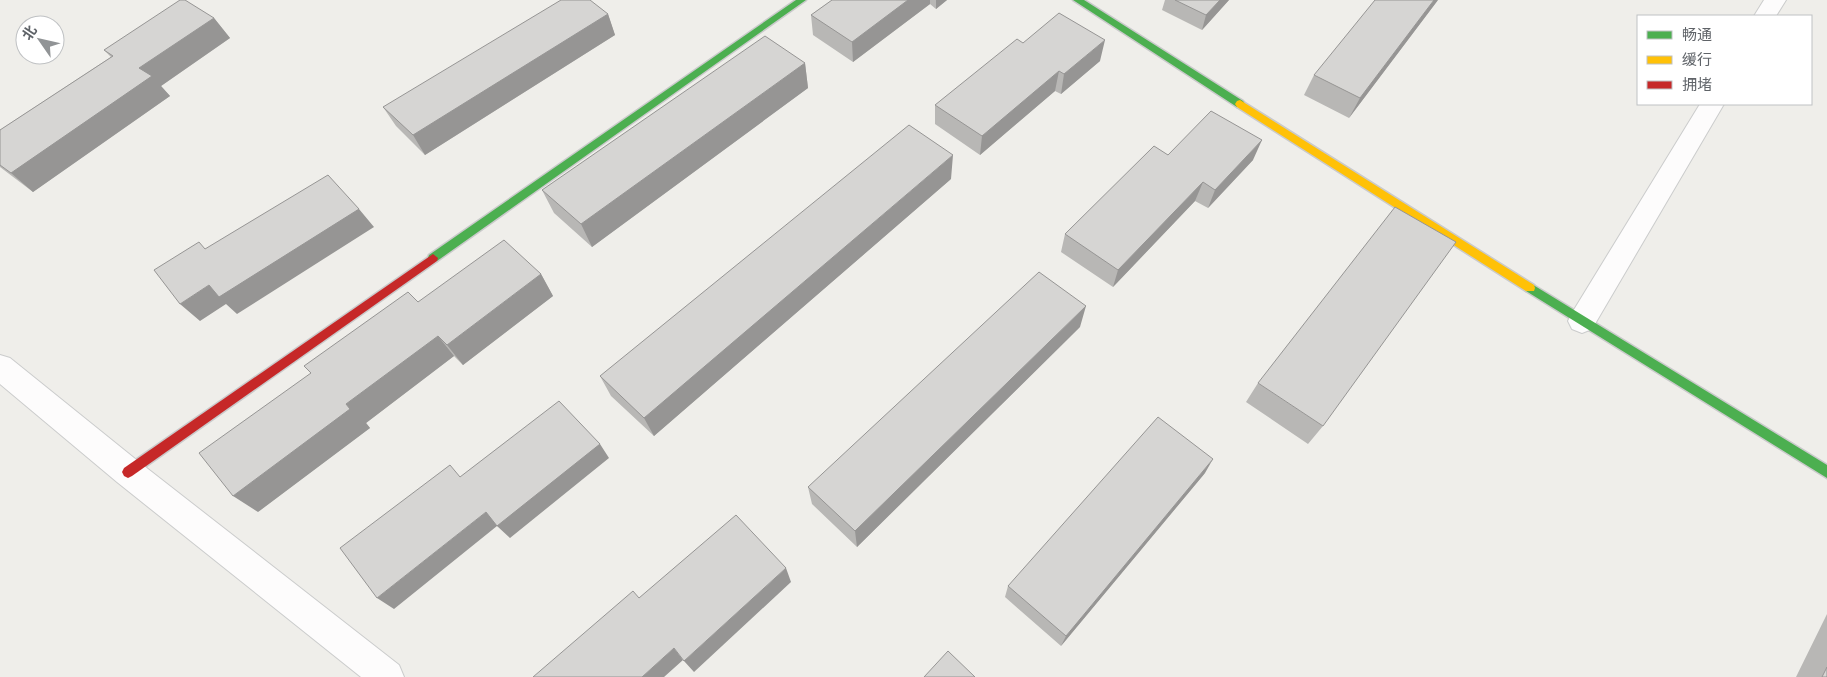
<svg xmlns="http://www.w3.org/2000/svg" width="1827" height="677" viewBox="0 0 1827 677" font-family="'Space Grotesk','Noto Sans SC',sans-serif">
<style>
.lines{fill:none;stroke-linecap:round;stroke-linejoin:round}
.street-casing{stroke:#cbcccc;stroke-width:2}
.fast-casing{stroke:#cacacb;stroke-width:3}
.slow-casing{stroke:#cacacb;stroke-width:3}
.jam-casing{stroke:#cacacb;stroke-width:3}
.street{fill:#fdfcfc;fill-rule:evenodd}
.fast{fill:#4caf50;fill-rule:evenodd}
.slow{fill:#ffc107;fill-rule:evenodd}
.jam{fill:#c62828;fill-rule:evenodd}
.wall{fill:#b8b7b5}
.shaded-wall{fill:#969594}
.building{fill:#d6d5d3;stroke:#969594}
</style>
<rect width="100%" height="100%" fill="#efeeea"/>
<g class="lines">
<g class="street-casing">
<path id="street" d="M 1764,0 L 1786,0 L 1776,16 L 1754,16 Z
M 1700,104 L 1724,104 L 1592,329 L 1582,333 L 1572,329 L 1568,321 L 1572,313 Z
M 0,355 L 10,358 L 139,462 L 399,665 L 404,677 L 361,677 L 117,482 L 0,384 Z"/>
</g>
<g class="fast-casing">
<path id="fast" d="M 796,0 L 806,0 L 437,261 L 429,261 L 428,258 L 429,255 Z
M 1073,0 L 1084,0 L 1243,101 L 1245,104 L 1243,107 L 1237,107 Z
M 1530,283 L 1827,465 L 1827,478 L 1526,291 L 1525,288 L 1526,285 Z"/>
</g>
<g class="slow-casing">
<path id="slow" d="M 1240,100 L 1534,285 L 1535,288 L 1534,291 L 1526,291 L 1237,107 L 1235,104 L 1237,101 Z"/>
</g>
<g class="jam-casing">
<path id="jam" d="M 433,254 L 438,258 L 437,261 L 132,476 L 128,478 L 124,476 L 122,472 L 124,468 Z"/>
</g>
<use href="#street" class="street"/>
<use href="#fast" class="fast"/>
<use href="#slow" class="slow"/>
<use href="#jam" class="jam"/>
</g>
<path class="wall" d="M 832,0 L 947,0 L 936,9 L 930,4 L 853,62 L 813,35 L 811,15 Z
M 1165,0 L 1229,0 L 1202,30 L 1162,10 Z
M 1438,0 L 1349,118 L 1304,95 L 1314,75 Z
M 608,14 L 615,35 L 425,155 L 396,126 L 383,107 Z
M 214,18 L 230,38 L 161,86 L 170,96 L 33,192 L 0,167 L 0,130 L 111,57 L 104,50 Z
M 1023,43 L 1100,61 L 1061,94 L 1055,91 L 980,155 L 935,124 L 935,105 Z
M 805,63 L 808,88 L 592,247 L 554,213 L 542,190 Z
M 1168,155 L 1253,160 L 1208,208 L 1195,201 L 1113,287 L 1061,252 L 1065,234 Z
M 951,179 L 654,436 L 611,396 L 600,376 Z
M 541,274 L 553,296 L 463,365 L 454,356 L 366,423 L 370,428 L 258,512 L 418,302 Z
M 1080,327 L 857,547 L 812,504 L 808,487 Z
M 1258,383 L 1323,426 L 1308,444 L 1246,402 Z
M 1205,473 L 1061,646 L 1005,597 L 1008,586 Z
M 1827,614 L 1827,677 L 1796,677 Z"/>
<path class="shaded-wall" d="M 908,0 L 930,0 L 930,4 L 853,62 L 852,42 Z
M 936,0 L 947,0 L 936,9 Z
M 1220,0 L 1229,0 L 1202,30 L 1206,15 Z
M 1434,0 L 1438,0 L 1349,118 L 1360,98 Z
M 608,14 L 615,35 L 425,155 L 413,135 Z
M 214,18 L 230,38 L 161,86 L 170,96 L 33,192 L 11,173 L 139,68 Z
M 1105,40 L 1100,61 L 1061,94 L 1064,74 Z
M 805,63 L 808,88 L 592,247 L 581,224 Z
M 1059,71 L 1055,91 L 980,155 L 982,136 Z
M 1262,140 L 1253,160 L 1208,208 L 1215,190 Z
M 953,155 L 951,179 L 654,436 L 644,418 Z
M 1203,182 L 1195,201 L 1113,287 L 1118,270 Z
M 359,209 L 374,227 L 237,314 L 226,304 L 200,321 L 180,304 L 209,285 Z
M 541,274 L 553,296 L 463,365 L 447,345 Z
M 1086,306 L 1080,327 L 857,547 L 855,531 Z
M 438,336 L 454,356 L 366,423 L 370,428 L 258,512 L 233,496 L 346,404 Z
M 600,444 L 609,458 L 510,538 L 497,526 L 394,609 L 377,598 L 486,512 Z
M 1213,459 L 1205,473 L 1061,646 L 1066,636 Z
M 786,568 L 791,582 L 694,672 L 684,661 Z
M 674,648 L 683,660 L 664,677 L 642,677 Z"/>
<path class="building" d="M 180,0 L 185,0 L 214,18 L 139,68 L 152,76 L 11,173 L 0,165 L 0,130 L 113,56 L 104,50 Z
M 561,0 L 590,0 L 608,14 L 413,135 L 383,107 Z
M 832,0 L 908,0 L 852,42 L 811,15 Z
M 1175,0 L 1220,0 L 1206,15 Z
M 1375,0 L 1434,0 L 1360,98 L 1314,75 Z
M 1059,13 L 1105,40 L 1064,74 L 1059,71 L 982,136 L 935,105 L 1017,39 L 1023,43 Z
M 765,36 L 805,63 L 581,224 L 542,190 Z
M 1211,111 L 1262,140 L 1215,190 L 1203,182 L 1118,270 L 1065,234 L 1154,146 L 1168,155 Z
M 909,125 L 953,155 L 644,418 L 600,376 Z
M 328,175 L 359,209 L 219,297 L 209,285 L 180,304 L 154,270 L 199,242 L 205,249 Z
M 1395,207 L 1456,242 L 1323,426 L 1258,383 Z
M 504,240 L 541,274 L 447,345 L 438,336 L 346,404 L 350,409 L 233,496 L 199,453 L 311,373 L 304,366 L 408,292 L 418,302 Z
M 1039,272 L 1086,306 L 855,531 L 808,487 Z
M 559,401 L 600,444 L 497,526 L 486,512 L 377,598 L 340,548 L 450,465 L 460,477 Z
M 1158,417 L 1213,459 L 1066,636 L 1008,586 Z
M 736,515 L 786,568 L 684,661 L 674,648 L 642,677 L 533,677 L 633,591 L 639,598 Z
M 948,651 L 975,677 L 924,677 Z
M 1827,667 L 1827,677 L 1822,677 Z"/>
<rect x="1637" y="15" width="175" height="90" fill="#ffffff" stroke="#bfc1c3"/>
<rect x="1647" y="31" width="25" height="8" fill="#4caf50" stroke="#bfc1c3"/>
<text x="1682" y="40" font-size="15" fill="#5f6368">畅通</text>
<rect x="1647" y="56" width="25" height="8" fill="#ffc107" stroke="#bfc1c3"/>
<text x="1682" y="65" font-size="15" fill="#5f6368">缓行</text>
<rect x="1647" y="81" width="25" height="8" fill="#c62828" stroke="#bfc1c3"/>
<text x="1682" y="90" font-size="15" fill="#5f6368">拥堵</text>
<g transform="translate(40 40) rotate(304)"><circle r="24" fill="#ffffff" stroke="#bfc1c3"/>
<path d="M0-4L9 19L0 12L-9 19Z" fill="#919496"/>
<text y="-8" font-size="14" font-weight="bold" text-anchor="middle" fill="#5f6368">北</text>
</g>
</svg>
